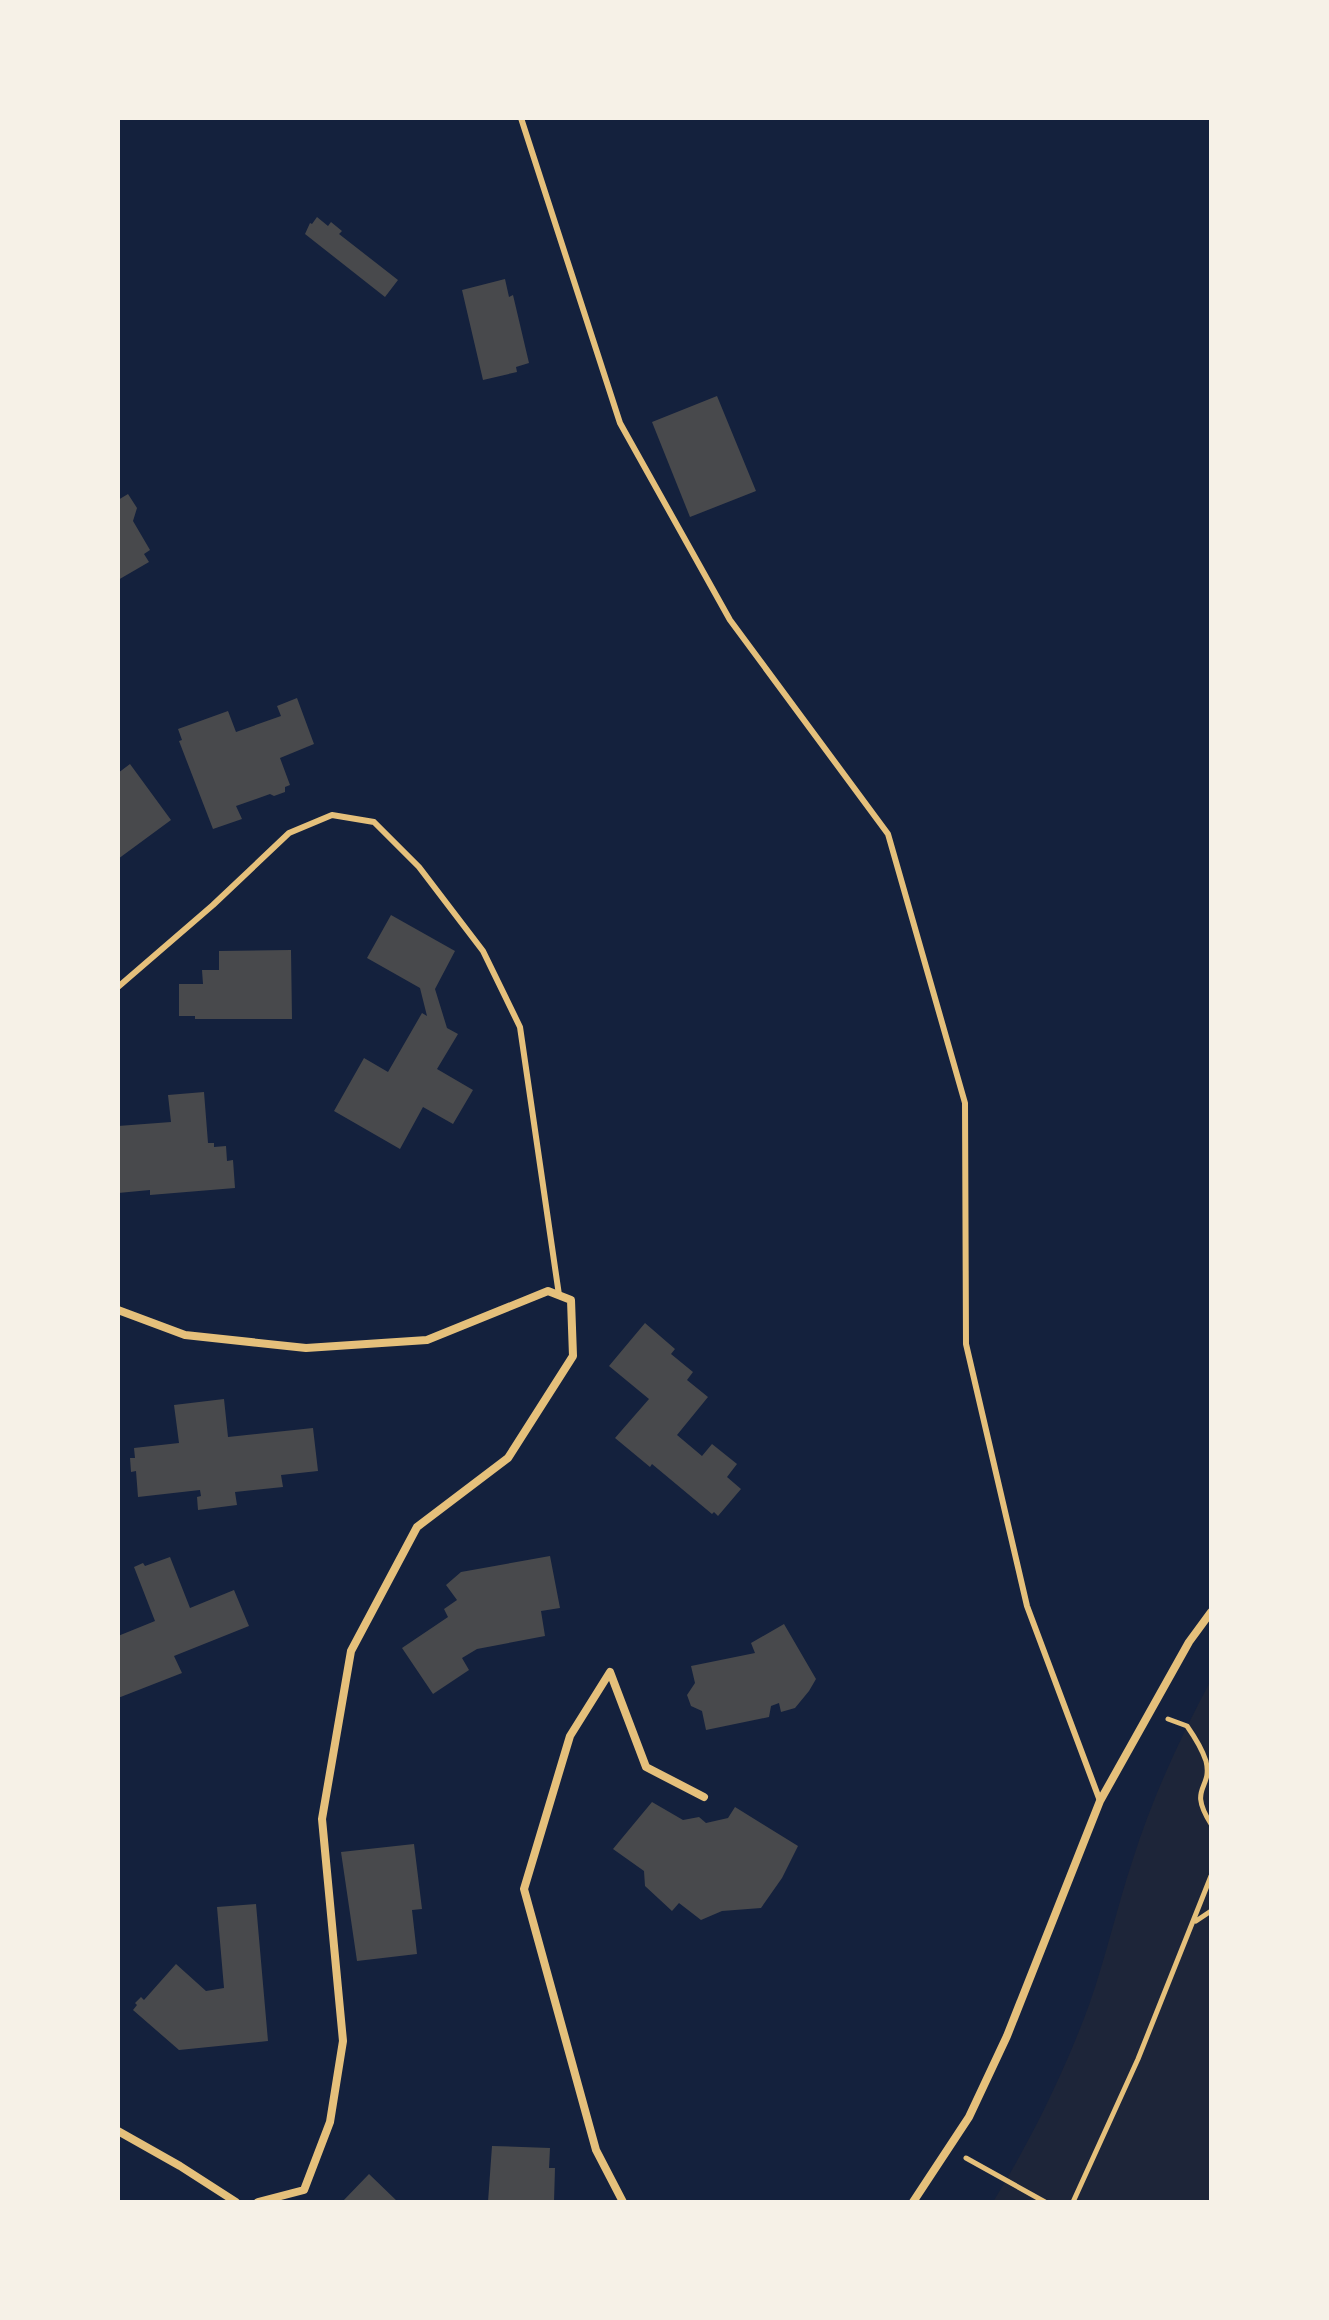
<svg xmlns="http://www.w3.org/2000/svg" width="1329" height="2320" viewBox="0 0 1329 2320" font-family="Helvetica,sans-serif">
<style>
.green{fill:#1d2539}
.building{fill:#48494c}
.lines{fill:none;stroke-linecap:round;stroke-linejoin:round}
.path{stroke:#e5c07b;stroke-width:5}
.service{stroke:#e5c07b;stroke-width:6}
.minor{stroke:#e5c07b;stroke-width:8}
</style>
<rect width="100%" height="100%" fill="#14213d"/>
<path class="green" d="M 1211,1680 L 1211,2202 L 993,2202 C 1031,2140 1064,2073 1089,2005 C 1106,1957 1117,1907 1133,1859 C 1153,1796 1180,1738 1211,1680 Z"/>
<path class="building" d="M 317,217 L 328,226 L 331,222 L 342,231 L 339,234 L 398,280 L 385,297 L 305,234 L 310,223 L 312,224 Z
M 505,279 L 509,297 L 513,295 L 529,363 L 516,367 L 517,372 L 483,380 L 462,290 Z
M 717,396 L 756,491 L 690,517 L 652,422 Z
M 128,494 L 137,508 L 133,521 L 150,550 L 144,554 L 149,562 L 118,580 L 118,500 Z
M 297,698 L 314,744 L 280,758 L 290,785 L 285,787 L 285,792 L 274,796 L 270,794 L 236,806 L 242,819 L 213,829 L 179,741 L 182,740 L 178,729 L 228,711 L 236,732 L 281,716 L 277,706 Z
M 130,764 L 171,820 L 118,859 L 118,773 Z
M 391,915 L 455,951 L 435,989 L 447,1028 L 458,1034 L 437,1069 L 473,1090 L 453,1124 L 423,1107 L 400,1149 L 334,1111 L 364,1058 L 388,1072 L 422,1013 L 427,1016 L 420,988 L 367,958 Z
M 291,950 L 292,1019 L 195,1019 L 195,1016 L 179,1016 L 179,984 L 203,984 L 202,970 L 219,970 L 219,951 Z
M 204,1092 L 208,1143 L 214,1143 L 214,1147 L 226,1146 L 227,1161 L 233,1160 L 235,1188 L 150,1195 L 150,1190 L 118,1193 L 118,1126 L 171,1122 L 168,1095 Z
M 645,1323 L 675,1349 L 671,1354 L 693,1372 L 687,1380 L 708,1397 L 677,1435 L 702,1456 L 712,1444 L 737,1464 L 727,1477 L 741,1489 L 718,1516 L 714,1512 L 712,1514 L 652,1464 L 650,1467 L 615,1438 L 649,1399 L 609,1366 Z
M 224,1399 L 228,1437 L 313,1428 L 318,1471 L 281,1475 L 283,1487 L 235,1492 L 237,1505 L 198,1510 L 197,1497 L 201,1496 L 200,1490 L 138,1497 L 136,1471 L 131,1472 L 130,1458 L 135,1458 L 134,1448 L 179,1443 L 174,1405 Z
M 550,1556 L 560,1608 L 541,1611 L 545,1636 L 477,1649 L 462,1658 L 469,1670 L 433,1694 L 402,1648 L 448,1617 L 444,1609 L 457,1600 L 446,1585 L 461,1572 Z
M 170,1557 L 190,1608 L 234,1590 L 249,1626 L 174,1656 L 182,1673 L 118,1698 L 118,1636 L 155,1621 L 134,1567 L 143,1563 L 145,1566 Z
M 784,1624 L 816,1679 L 809,1691 L 795,1708 L 781,1712 L 779,1703 L 771,1706 L 769,1717 L 706,1730 L 702,1711 L 691,1706 L 687,1695 L 695,1683 L 691,1666 L 755,1653 L 751,1643 Z
M 652,1802 L 683,1820 L 699,1817 L 706,1823 L 728,1818 L 735,1807 L 798,1846 L 782,1878 L 761,1908 L 722,1911 L 701,1920 L 679,1903 L 672,1911 L 645,1886 L 644,1871 L 613,1849 Z
M 414,1844 L 422,1909 L 412,1910 L 417,1954 L 357,1961 L 341,1852 Z
M 256,1904 L 268,2041 L 179,2050 L 133,2010 L 137,2005 L 135,2003 L 141,1997 L 144,2000 L 176,1964 L 206,1991 L 224,1988 L 217,1907 Z
M 492,2146 L 550,2148 L 549,2168 L 555,2168 L 554,2202 L 488,2202 Z
M 369,2174 L 398,2202 L 342,2202 Z"/>
<g class="lines">
<path class="path" d="M 1168,1719 L 1187,1726 C 1194,1736 1202,1749 1206,1761 C 1213,1790 1187,1786 1211,1824
M 1196,1921 L 1211,1911
M 966,2158 L 1045,2202
M 1073,2202 L 1138,2059 L 1211,1876"/>
<path class="service" d="M 521,118 L 620,423 L 730,620 L 888,834 L 965,1103 L 966,1344 L 1027,1606 L 1100,1801
M 118,987 L 213,905 L 289,833 L 332,815 L 374,822 L 419,867 L 483,951 L 520,1027 L 559,1295"/>
<path class="minor" d="M 118,1310 L 185,1335 L 306,1348 L 427,1340 L 548,1291 L 571,1300 L 573,1356 L 508,1458 L 417,1527 L 351,1651 L 322,1819 L 343,2041 L 330,2122 L 304,2190 L 258,2202
M 118,2131 L 180,2166 L 236,2202
M 623,2202 L 596,2150 L 524,1889 L 570,1736 L 610,1672 L 646,1767 L 704,1797
M 913,2202 L 969,2117 L 1007,2036 L 1100,1801 L 1189,1642 L 1211,1612"/>
</g>
<rect width="1329" height="2320" fill="none" stroke="#f6f1e7" stroke-width="240"/>
</svg>
